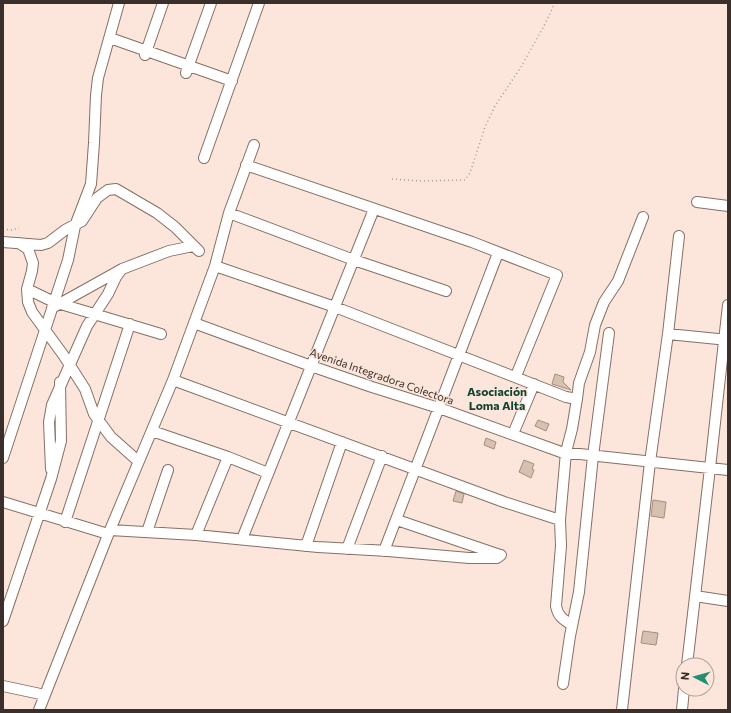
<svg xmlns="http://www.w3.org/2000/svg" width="731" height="713" viewBox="0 0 731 713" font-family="Commissioner,sans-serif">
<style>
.building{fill:#d8c0b0;stroke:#a58e7f}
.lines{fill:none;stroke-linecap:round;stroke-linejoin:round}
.minor-casing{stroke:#876f63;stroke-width:12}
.path{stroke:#a9978f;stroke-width:1.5;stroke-dasharray:1 3;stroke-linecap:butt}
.minor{stroke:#fff;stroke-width:10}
.labels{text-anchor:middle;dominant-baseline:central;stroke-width:3;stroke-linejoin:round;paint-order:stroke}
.street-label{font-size:11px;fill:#3a2f2a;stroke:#fce6db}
.neighbourhood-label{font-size:12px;font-weight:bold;fill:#114333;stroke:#fce6db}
</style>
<rect width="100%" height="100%" fill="#fce6db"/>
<path class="building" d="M 555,374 L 564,377 L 563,382 L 571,390 L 552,384 Z
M 538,420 L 549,424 L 546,431 L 535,426 Z
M 486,438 L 496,442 L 494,449 L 484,445 Z
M 524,460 L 534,464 L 532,469 L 534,470 L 531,478 L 519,472 Z
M 456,491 L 464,494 L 462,503 L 453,501 Z
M 653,500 L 666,502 L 664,518 L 651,516 Z
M 643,631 L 658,633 L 656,645 L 641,643 Z"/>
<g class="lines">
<g class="minor-casing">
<path id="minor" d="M 110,38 L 232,81
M 145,55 L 163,3
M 186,73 L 211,3
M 204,158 L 259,3
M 246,165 L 472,242 L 557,275 L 516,376
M 697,202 L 728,206
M 229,213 L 354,260 L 446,291
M 3,242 L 41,245 L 48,243 L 65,230 L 82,221 L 97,198 L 108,190 L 116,189 L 157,213 L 175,227 L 199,251
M 19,243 L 28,249 L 33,263 L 32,271 L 27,289 L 28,302 L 32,312 L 64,356 L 85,389 L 94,414 L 111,437 L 138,461
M 215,266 L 335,307 L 566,397 L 577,399 L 572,429 L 566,452 L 560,520 L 561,546 L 556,606 C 558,617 564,620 572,625
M 27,289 L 54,302 L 161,334
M 52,308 L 122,269 L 169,251 L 193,246
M 194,323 L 311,366 L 372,387 L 442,409 L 561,452 L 728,470
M 668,334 L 728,340
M 173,380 L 504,502 L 560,520
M 577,399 L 579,383 L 590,352 L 595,325 L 604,302 L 618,281 L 643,217
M 152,431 L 228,457 L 268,473
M 513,434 L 534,384
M 3,458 L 68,260 L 75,226 L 91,184 L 94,143 L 96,95 L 98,78 L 119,3
M 51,469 L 49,422 L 52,405 L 87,326 L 108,294 L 116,277 L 122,269
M 3,502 L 108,534
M 397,520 L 500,555
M 65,522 L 130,324
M 110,530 L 196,535 L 318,547 L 388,551 L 469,558 L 497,558 L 501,555
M 147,532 L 168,470
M 196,535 L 228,457
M 242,539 L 374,209
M 306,546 L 342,442
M 347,549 L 382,456
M 384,551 L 498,253
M 695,596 L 728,601
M 3,621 L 51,479 L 61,441 L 60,382
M 687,665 L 710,468 L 728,305
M 563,684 L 570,636 L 579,592 L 593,456 L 609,333
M 3,686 L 45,695
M 39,710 L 110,530 L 173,380 L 215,266 L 229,213 L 254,145
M 622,710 L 650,462 L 668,334 L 679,236
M 682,710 L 684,689"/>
</g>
<path class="path" d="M 392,179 L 420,181 L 465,180 L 470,173 L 485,127 L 495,106 L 521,67 L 545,24 L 555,3
M 3,229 L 11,230 L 19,228"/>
<use href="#minor" class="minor"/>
</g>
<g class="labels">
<g class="street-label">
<text transform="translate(382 376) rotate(19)">Avenida Integradora Colectora</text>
</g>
<g class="neighbourhood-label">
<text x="497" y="391">Asociación<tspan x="497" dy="14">Loma Alta</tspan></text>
</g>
</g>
<rect width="731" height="713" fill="none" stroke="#3a2f2a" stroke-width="8"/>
<g transform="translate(695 677) rotate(276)"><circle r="19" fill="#fce6db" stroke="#ae9d94"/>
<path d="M0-3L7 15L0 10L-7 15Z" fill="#229070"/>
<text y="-6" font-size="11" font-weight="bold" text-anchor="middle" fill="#3a2f2a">N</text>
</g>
</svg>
